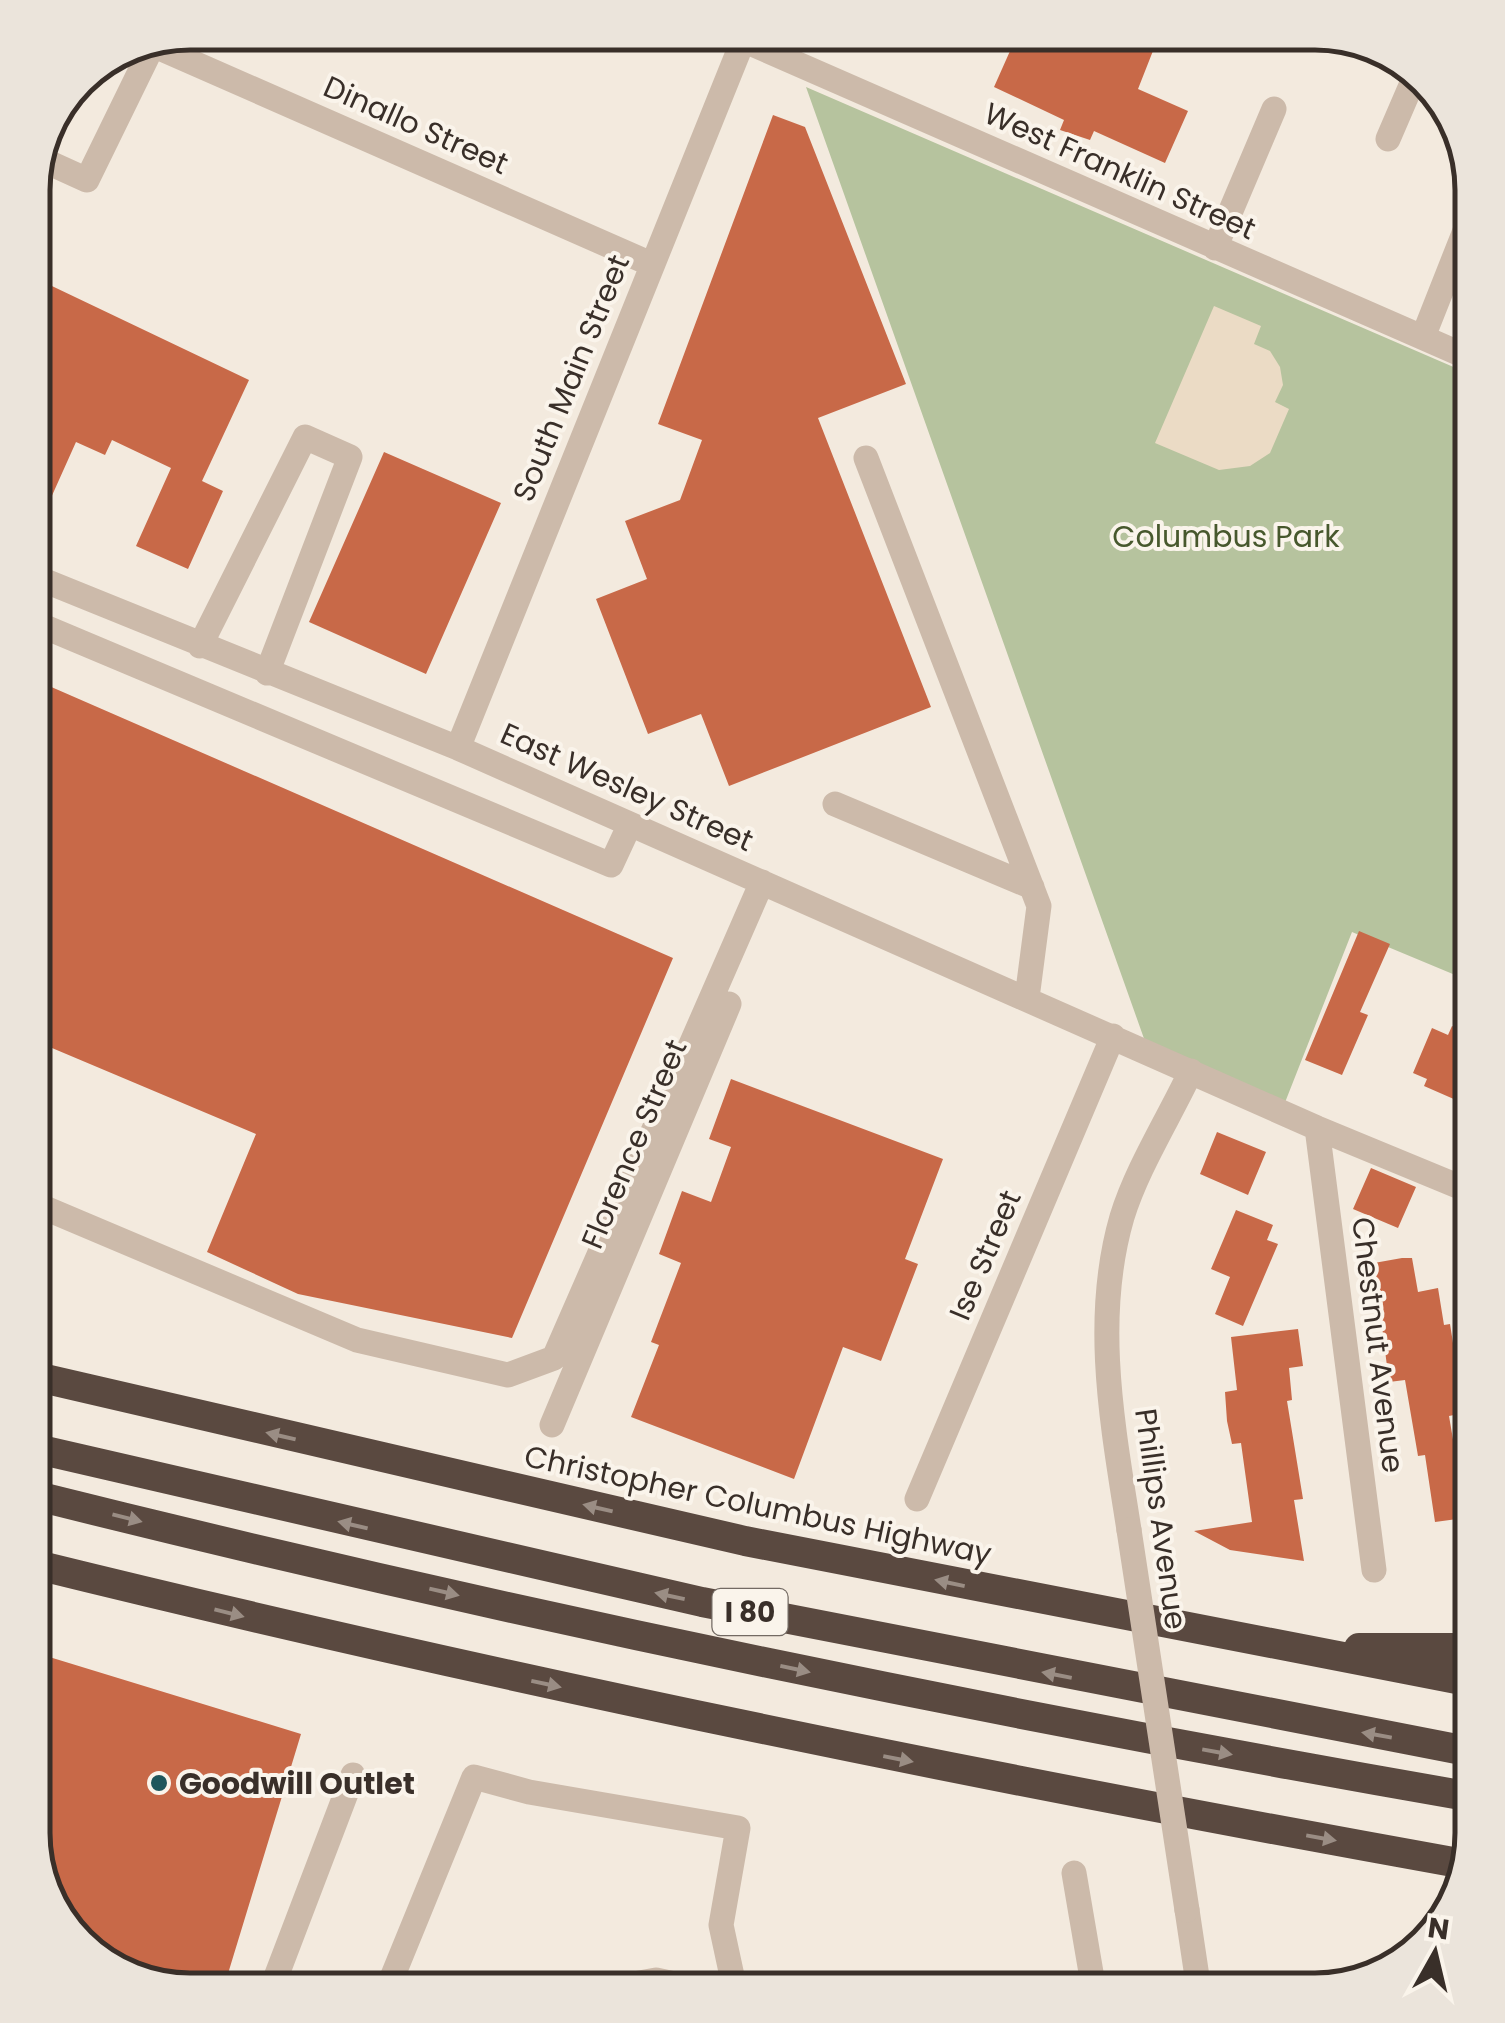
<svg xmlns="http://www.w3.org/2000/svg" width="1505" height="2023" viewBox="0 0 1505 2023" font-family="Poppins,sans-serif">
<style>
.green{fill:#b6c39e}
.plaza{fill:#ebdbc5}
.building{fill:#c86948}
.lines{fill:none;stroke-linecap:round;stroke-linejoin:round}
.minor{stroke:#ccbaaa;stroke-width:25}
.highway{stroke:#5a4940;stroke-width:30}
.minor-bridge{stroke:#ccbaaa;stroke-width:25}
.oneway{fill:#9a8d84}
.poi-dot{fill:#1e565c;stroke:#faf4eb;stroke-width:4}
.labels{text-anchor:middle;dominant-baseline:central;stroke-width:8;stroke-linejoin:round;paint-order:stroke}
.shield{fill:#faf4eb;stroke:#736a63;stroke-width:2.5}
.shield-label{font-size:28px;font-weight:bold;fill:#392f29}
.street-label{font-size:30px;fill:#392f29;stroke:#faf4eb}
.park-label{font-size:30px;fill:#47582d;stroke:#faf4eb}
.poi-label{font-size:30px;font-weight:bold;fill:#392f29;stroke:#faf4eb;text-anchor:start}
.rim{fill:none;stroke:#392f29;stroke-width:5}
</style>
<rect width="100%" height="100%" fill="#f3eade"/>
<path class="green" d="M 806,87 L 1472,375 L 1472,982 L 1352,932 L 1284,1105 L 1147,1047 Z"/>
<path class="plaza" d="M 1214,306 L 1261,326 L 1254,344 L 1270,351 L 1280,367 L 1283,385 L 1275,402 L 1289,409 L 1270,453 L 1250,466 L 1219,470 L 1155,443 Z"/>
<path class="building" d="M 1018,33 L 1160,33 L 1138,89 L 1188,111 L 1165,163 L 1094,131 L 1090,140 L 1060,130 L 1064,120 L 994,87 Z
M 773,115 L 805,127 L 906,384 L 818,418 L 931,707 L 729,786 L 701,714 L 648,734 L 596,599 L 647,579 L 625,521 L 680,500 L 702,440 L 658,424 Z
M 33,277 L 249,380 L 202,481 L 223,491 L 188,569 L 136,546 L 171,468 L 112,440 L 105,455 L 76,442 L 33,538 Z
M 384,452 L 501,503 L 426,674 L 309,622 Z
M 33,679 L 673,958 L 512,1338 L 298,1294 L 207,1252 L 256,1134 L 33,1040 Z
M 1359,931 L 1390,944 L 1360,1012 L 1368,1015 L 1342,1075 L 1305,1060 Z
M 1452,1026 L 1472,1035 L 1472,1107 L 1424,1086 L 1427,1079 L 1413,1073 L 1432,1028 L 1448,1035 Z
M 731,1079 L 943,1159 L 905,1259 L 918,1264 L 881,1361 L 843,1347 L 794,1479 L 631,1417 L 659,1345 L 651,1342 L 681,1263 L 659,1254 L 682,1191 L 711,1202 L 731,1147 L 709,1139 Z
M 1217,1132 L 1266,1152 L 1248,1195 L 1200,1174 Z
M 1371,1168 L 1416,1187 L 1398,1228 L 1353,1209 Z
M 1236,1210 L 1273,1225 L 1267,1240 L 1278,1244 L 1243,1326 L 1215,1314 L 1230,1277 L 1211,1269 Z
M 1402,1258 L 1412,1258 L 1418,1292 L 1438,1288 L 1444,1325 L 1450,1324 L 1464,1413 L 1449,1416 L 1457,1463 L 1472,1461 L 1472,1517 L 1435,1522 L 1425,1455 L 1418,1456 L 1405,1380 L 1389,1382 L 1374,1263 Z
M 1298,1329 L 1303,1366 L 1289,1368 L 1292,1400 L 1287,1401 L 1303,1499 L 1294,1500 L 1304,1561 L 1230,1550 L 1194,1531 L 1252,1522 L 1241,1443 L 1232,1444 L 1227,1421 L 1225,1392 L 1237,1390 L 1231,1337 Z
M 33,1652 L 301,1734 L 223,1990 L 181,1990 L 111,1969 L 59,1920 L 32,1832 Z"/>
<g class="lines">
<path class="minor" d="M 743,40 L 1472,359
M 155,46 L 651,264
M 1388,139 L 1416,74
M 43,160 L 87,180 L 152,47
M 1215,248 L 1274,109
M 1423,337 L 1472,213
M 866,458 L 1039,906 L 1027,998
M 33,576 L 458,748 L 1317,1128 L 1472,1192
M 33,622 L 611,865 L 630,824
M 200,646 L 305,437 L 350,457 L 267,673
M 458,748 L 746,33
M 835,804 L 1032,887
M 1317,1128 L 1374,1570
M 33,1203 L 357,1340 L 508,1375 L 554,1358 L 762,882
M 552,1425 L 729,1004
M 917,1499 L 1113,1036
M 1129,1530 C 1113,1427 1092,1320 1122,1217 C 1137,1168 1169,1118 1191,1071
M 1074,1873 L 1094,1990
M 1187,1910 L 1199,1990
M 271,1990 L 353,1775
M 387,1990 L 474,1777 L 529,1792 L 738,1828 L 721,1925 L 735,1990
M 601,1990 L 656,1980 L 702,1990"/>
<path class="highway" d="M 33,1376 L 745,1541 L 1472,1682
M 33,1448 L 702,1602 L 1472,1752
M 33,1495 C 508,1614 989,1713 1472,1797
M 33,1564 C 507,1681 984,1778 1464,1864
M 1359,1648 L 1472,1648"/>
<path class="minor-bridge" d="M 1129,1530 L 1187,1910"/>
</g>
<defs><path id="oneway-solid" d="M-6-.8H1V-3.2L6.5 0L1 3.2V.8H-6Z" transform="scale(2.5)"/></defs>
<g class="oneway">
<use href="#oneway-solid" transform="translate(281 1436) rotate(-167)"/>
<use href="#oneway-solid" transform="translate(598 1508) rotate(-167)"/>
<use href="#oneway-solid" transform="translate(127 1518) rotate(14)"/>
<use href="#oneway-solid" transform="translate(353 1525) rotate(-167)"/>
<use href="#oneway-solid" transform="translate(950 1583) rotate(-168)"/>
<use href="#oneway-solid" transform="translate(444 1592) rotate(13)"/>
<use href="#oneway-solid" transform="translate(670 1596) rotate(-168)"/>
<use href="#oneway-solid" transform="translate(229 1613) rotate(14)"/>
<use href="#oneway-solid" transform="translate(795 1669) rotate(12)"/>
<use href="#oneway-solid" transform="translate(1057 1675) rotate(-169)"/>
<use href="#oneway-solid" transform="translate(546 1684) rotate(12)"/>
<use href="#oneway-solid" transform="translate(1377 1735) rotate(-170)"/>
<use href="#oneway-solid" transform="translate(1217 1752) rotate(10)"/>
<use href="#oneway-solid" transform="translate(898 1759) rotate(11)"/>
<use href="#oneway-solid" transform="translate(1321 1838) rotate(10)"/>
</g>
<circle class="poi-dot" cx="159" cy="1783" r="10"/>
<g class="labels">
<rect class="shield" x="712.5" y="1589" width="75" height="46" rx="8"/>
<g class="shield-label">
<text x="750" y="1612">I 80</text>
</g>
<g class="street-label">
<text transform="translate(416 125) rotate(24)">Dinallo Street</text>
<text transform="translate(1120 171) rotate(24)">West Franklin Street</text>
<text transform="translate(571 378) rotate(-68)">South Main Street</text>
<text transform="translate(627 787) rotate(24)">East Wesley Street</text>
<text transform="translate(634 1144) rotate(-67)">Florence Street</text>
<text transform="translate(985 1255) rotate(-67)">Ise Street</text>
<text transform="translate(1378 1345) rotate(83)">Chestnut Avenue</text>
<text transform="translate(758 1505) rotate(12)">Christopher Columbus Highway</text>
<text transform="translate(1161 1519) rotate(82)">Phillips Avenue</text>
</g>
<g class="park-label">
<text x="1226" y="536">Columbus Park</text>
</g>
<g class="poi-label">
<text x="179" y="1783">Goodwill Outlet</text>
</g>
</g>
<path d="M0 0H1505V2023H0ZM190 50H1315A140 140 0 0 1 1455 190V1833A140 140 0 0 1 1315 1973H190A140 140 0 0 1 50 1833V190A140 140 0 0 1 190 50Z" fill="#ebe4db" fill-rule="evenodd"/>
<path class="rim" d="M190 50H1315A140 140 0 0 1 1455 190V1833A140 140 0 0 1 1315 1973H190A140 140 0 0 1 50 1833V190A140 140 0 0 1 190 50Z"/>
<g transform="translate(1435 1953) rotate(8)" stroke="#faf4eb" stroke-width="8" paint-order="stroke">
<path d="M0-8L18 38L0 25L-18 38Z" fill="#392f29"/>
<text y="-15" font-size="28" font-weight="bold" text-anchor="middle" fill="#392f29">N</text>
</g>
</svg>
